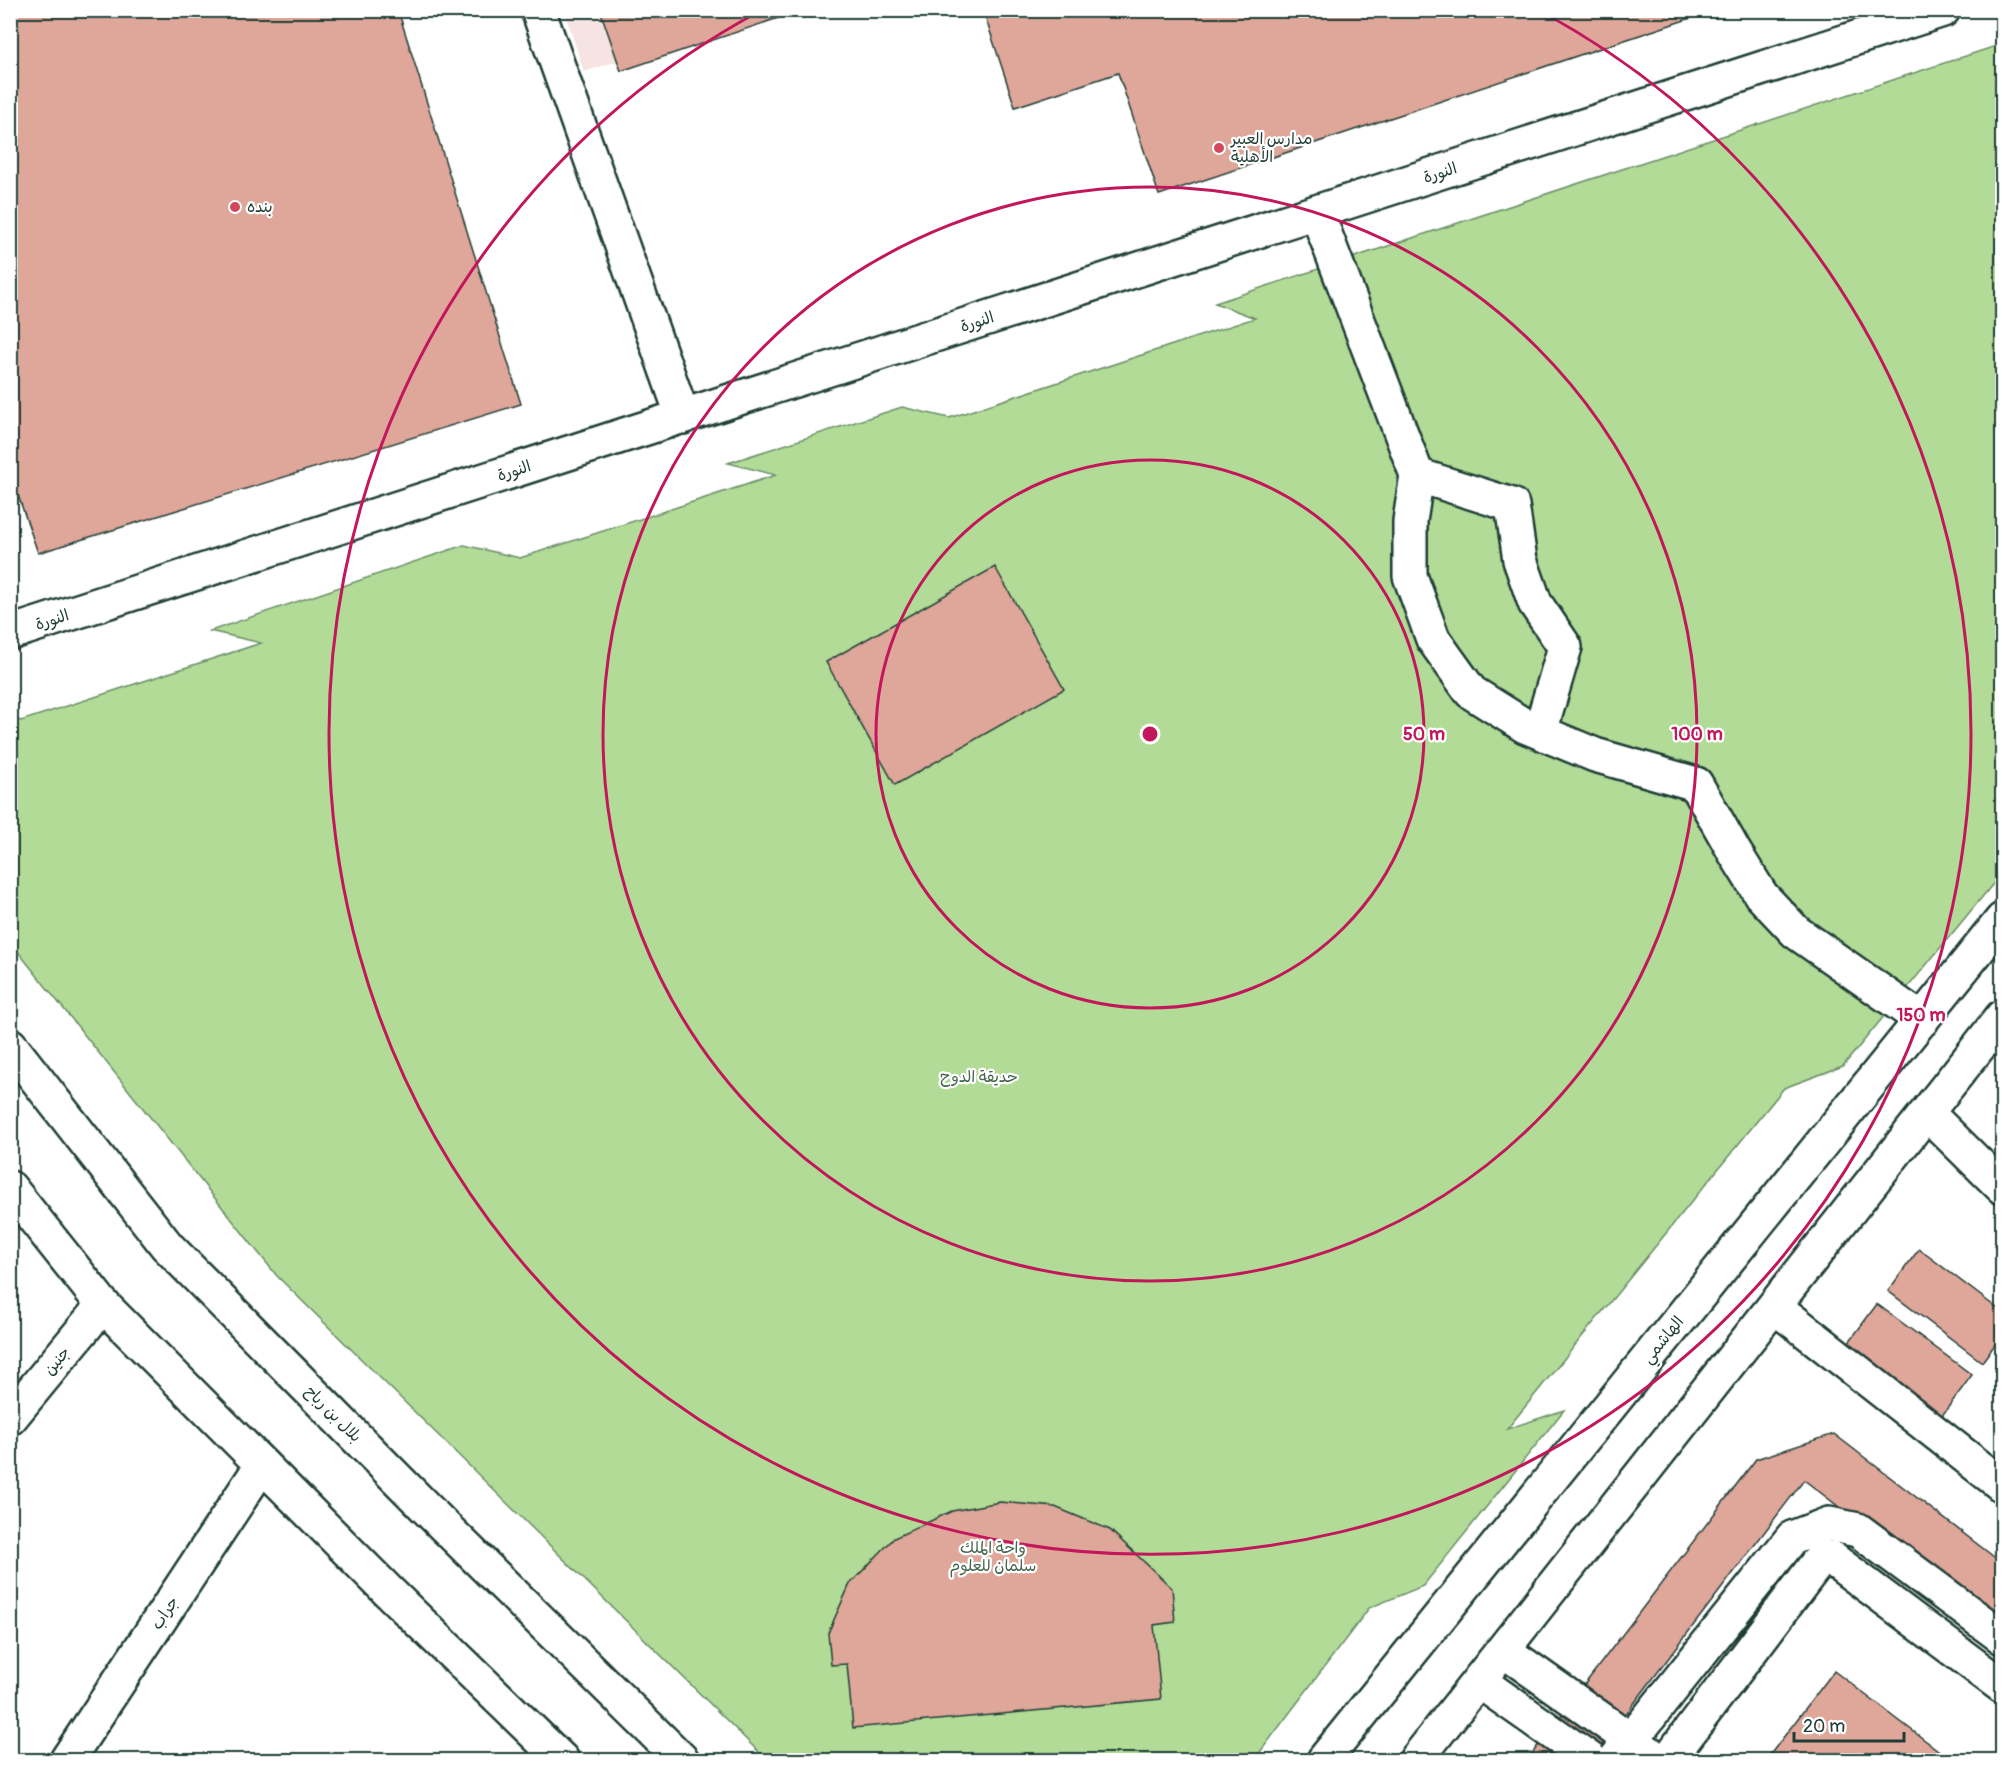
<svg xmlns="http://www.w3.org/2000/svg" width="2013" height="1771" viewBox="0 0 2013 1771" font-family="Pangolin,'Playpen Sans Arabic',sans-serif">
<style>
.built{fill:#f5e4e1}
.green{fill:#b2db97;stroke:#688c66;stroke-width:1.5}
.building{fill:#dfa69a;stroke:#1f3d34;stroke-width:1.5}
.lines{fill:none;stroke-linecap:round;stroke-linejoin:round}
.minor-casing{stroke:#1f3d34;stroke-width:38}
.major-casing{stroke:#1f3d34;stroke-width:38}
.minor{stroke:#fff;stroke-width:33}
.major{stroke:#fff;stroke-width:33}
.ring{fill:none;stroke:#c2185b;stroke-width:3}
.poi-dot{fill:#d1495b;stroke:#fff;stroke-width:2}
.labels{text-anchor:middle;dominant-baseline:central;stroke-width:4.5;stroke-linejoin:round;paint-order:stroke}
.poi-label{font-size:16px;fill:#1f3d34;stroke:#fff;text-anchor:start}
.street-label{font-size:16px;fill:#1f3d34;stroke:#fff}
.park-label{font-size:16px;fill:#44644d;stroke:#fff}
.centre{fill:#c2185b;stroke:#fff;stroke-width:3}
.ring-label{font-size:18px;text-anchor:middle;font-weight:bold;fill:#c2185b;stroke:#fff;stroke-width:4.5;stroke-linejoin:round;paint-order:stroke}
</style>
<rect width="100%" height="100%" fill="#fff"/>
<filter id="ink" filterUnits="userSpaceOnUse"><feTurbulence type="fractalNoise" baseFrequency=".0167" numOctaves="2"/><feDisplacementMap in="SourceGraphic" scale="12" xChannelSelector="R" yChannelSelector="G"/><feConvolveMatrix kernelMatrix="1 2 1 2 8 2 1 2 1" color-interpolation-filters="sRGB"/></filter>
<g filter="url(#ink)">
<path class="built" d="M 564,10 L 774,11 L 584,72 Z"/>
<path class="green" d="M 2002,44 L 2002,873 L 1843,1066 L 1784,1088 L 1507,1429 L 1564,1410 L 1423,1586 L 1369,1608 L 1254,1760 L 767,1760 L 277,1276 L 11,943 L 10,717 L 21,721 L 261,643 L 210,631 L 464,545 L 520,558 L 776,475 L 728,463 L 902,407 L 949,418 L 1255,318 L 1215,303 Z"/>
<path class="building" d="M 10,10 L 398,10 L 521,404 L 38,553 L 10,472 Z
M 600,10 L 802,10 L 621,71 Z
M 983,10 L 1715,10 L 1159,195 L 1118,73 L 1015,107 Z
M 995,567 L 1064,689 L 895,785 L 826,662 Z
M 1919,1249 L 2002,1312 L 2002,1335 L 1982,1362 L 1888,1291 Z
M 1877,1304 L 1972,1375 L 1941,1417 L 1846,1346 Z
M 1834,1434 L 2002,1563 L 2002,1632 L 1804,1480 L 1591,1760 L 1527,1760 L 1756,1459 Z
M 1000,1502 L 1055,1507 L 1110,1530 L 1172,1588 L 1175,1622 L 1154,1625 L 1161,1699 L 853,1728 L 847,1664 L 831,1665 L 828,1633 L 850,1584 L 894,1538 L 952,1511 Z
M 1834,1671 L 1951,1760 L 1766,1760 Z"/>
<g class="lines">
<g class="minor-casing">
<path id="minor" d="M 538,10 L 683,417
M 1317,213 L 1417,475 L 1410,521 L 1410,576 L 1433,639 L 1471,692 L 1525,726 L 1595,755 L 1696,784 L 1735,853 L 1761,895 L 1796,932 L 1922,1020
M 1417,475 L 1512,505 L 1520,560 L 1535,603 L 1565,647 L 1540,732
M 10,633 L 1943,10
M 1927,1113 L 2002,1187
M 1774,1306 L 2002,1485
M 10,1418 L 103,1305
M 1503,1650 L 1649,1753
M 1479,1681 L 1591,1760
M 67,1760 L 262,1465
M 1324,1760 L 2002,920
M 1416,1760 L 2002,1017
M 1615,1760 L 1792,1538 L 1829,1524 L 1858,1530 L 2002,1637
M 1668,1760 L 1818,1562 L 1831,1558 L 2002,1686"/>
</g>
<g class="major-casing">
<path id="major" d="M 10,1045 L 167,1246 L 441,1523 L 682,1760
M 10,1188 L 103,1305 L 389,1592 L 562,1760"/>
</g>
<use href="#minor" class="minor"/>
<use href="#major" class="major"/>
</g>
</g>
<g class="ring">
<circle cx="1150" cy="734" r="274"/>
<circle cx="1150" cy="734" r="547"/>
<path d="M1542 12A821 821 0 1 1 758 12"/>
</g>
<g class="poi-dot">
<circle cx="1219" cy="148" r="6"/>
<circle cx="235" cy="207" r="6"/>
</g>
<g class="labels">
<g class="poi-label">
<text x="1231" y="139">مدارس العبير<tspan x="1231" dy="18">الأهلية</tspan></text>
<text x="247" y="207">بنده</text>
</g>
<g class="street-label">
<text transform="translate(1440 173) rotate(-18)">النورة</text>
<text transform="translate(977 322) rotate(-18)">النورة</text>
<text transform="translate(514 471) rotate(-18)">النورة</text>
<text transform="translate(52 620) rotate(-18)">النورة</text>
<text transform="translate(1663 1340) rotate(-51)">الهاشمي</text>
<text transform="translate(57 1361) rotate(-51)">جنين</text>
<text transform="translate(333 1414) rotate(45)">بلال بن رباح</text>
<text transform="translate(165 1613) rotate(-57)">جراب</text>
</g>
<g class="park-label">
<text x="979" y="1077">حديقة الدوح</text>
<text x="993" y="1548">واحة الملك<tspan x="993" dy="18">سلمان للعلوم</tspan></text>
</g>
</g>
<circle cx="1150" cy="734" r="9" class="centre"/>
<g class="ring-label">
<text x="1424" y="740">50 m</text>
<text x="1697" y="740">100 m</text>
<text x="1921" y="1021">150 m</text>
</g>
<rect width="2013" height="1771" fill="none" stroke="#fff" stroke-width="36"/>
<rect x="18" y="18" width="1977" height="1735" fill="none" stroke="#1f3d34" stroke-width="2" filter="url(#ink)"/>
<path d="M1794 1732v9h110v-9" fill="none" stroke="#1f3d34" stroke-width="3"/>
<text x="1803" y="1732" font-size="18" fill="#1f3d34" stroke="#ffffff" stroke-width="4.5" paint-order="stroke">20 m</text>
</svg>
